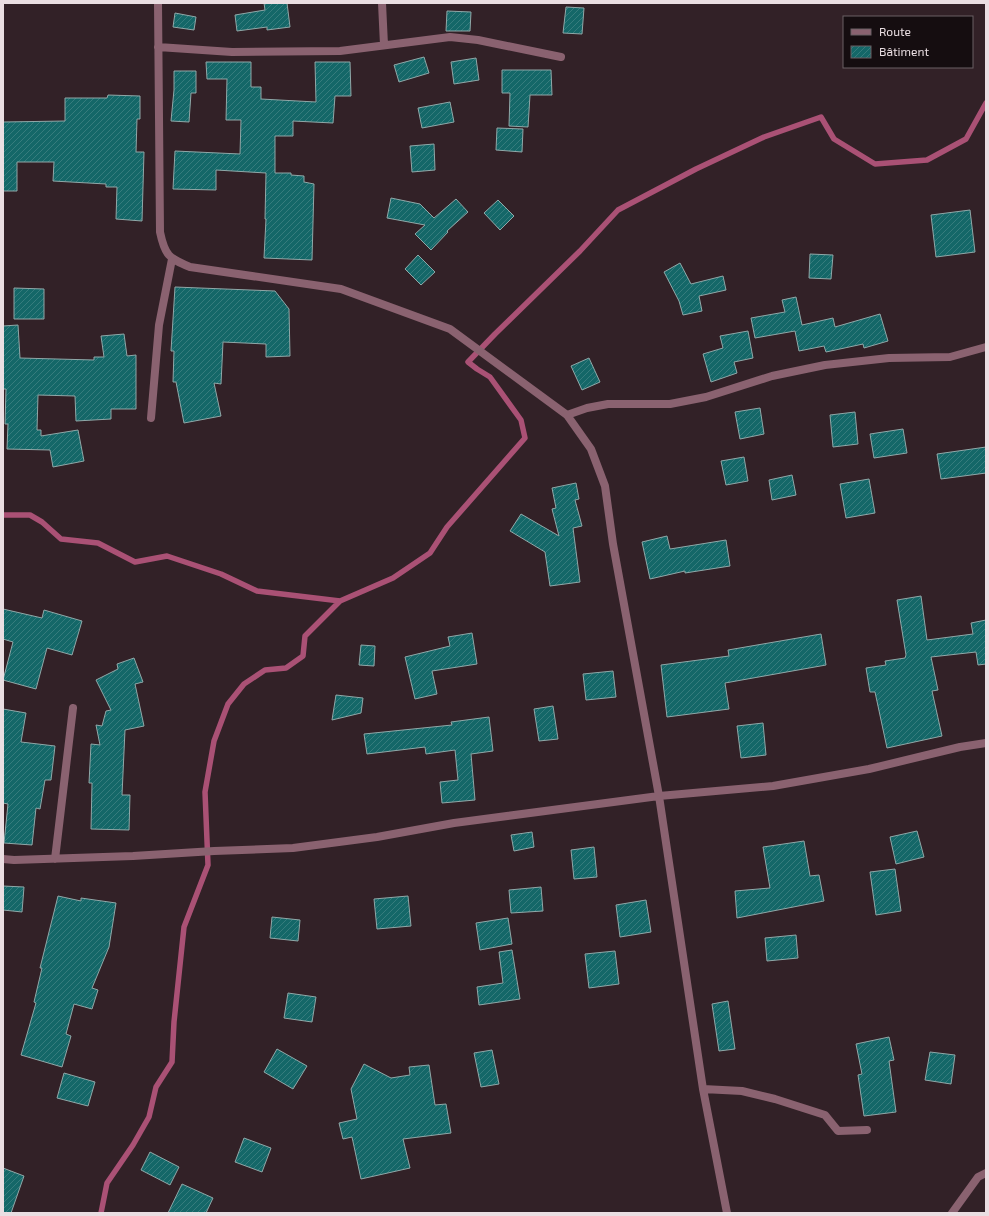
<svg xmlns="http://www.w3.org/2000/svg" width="989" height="1216" viewBox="0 0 989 1216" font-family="'Exo 2',sans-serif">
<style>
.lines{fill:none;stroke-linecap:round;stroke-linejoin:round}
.stream{stroke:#aa5175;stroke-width:5.5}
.building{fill:url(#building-hatch);stroke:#90a8a8}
.minor{stroke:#8a6270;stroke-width:8}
</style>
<defs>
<pattern id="building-hatch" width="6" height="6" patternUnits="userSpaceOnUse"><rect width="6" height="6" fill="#146768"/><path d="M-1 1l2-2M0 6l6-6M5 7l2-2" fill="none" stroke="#367c7d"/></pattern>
</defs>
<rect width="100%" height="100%" fill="#322127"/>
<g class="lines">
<path class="stream" d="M 3,515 L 30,515 L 42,522 L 61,539 L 98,543 L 135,562 L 167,556 L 221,574 L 257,591 L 340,601
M 101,1213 L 107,1183 L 133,1145 L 149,1117 L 156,1087 L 172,1062 L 174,1022 L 184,927 L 208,865 L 205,792 L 214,741 L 228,704 L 244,684 L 265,670 L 286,668 L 303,656 L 305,636 L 340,601 L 393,578 L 430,553 L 447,527 L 525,438 L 521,420 L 490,377 L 477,369 L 468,362 L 495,334 L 580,251 L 618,210 L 696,169 L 764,137 L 821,117 L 834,139 L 875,164 L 927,160 L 966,139 L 986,103"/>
</g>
<path class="building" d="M 264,3 L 287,3 L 290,27 L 267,30 L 267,27 L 237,31 L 235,15 L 265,10 Z
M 566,7 L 584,8 L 582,34 L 563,33 Z
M 447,11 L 471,12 L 470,31 L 446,31 Z
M 175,13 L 196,17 L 194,30 L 173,27 Z
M 424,57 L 429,73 L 399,82 L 394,65 Z
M 476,58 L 479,80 L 454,84 L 451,62 Z
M 206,62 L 251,62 L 251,87 L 261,87 L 261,99 L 316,102 L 315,62 L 350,62 L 351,96 L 335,96 L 333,123 L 293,121 L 293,136 L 275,136 L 275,173 L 291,173 L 291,175 L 304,176 L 304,182 L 314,184 L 312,260 L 264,258 L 266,219 L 265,219 L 266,173 L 216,170 L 216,190 L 173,189 L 175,151 L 240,154 L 241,120 L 226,120 L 227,79 L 207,79 Z
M 502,70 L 551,70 L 552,95 L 530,95 L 528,127 L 509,126 L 510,93 L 502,93 Z
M 174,71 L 196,71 L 196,93 L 191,93 L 189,122 L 171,121 L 174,90 Z
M 108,95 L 140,96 L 140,119 L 137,119 L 136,152 L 144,152 L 142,221 L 116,219 L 117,187 L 106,187 L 106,184 L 53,181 L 54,162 L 17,162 L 17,191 L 3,191 L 3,122 L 65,121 L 65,98 L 107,98 Z
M 450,102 L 454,122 L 422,128 L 418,108 Z
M 497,128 L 523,129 L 522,152 L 496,150 Z
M 434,144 L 435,170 L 412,172 L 410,146 Z
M 391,198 L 420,204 L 434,218 L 456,199 L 468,212 L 447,231 L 448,232 L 431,250 L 415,234 L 425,225 L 387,218 Z
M 498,200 L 514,216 L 500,230 L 484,213 Z
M 970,210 L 975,252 L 936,257 L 931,215 Z
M 810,254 L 833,255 L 831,279 L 809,278 Z
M 418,255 L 435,272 L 421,285 L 405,269 Z
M 680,263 L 691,284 L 723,276 L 726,290 L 699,296 L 702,311 L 683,315 L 679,301 L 664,272 Z
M 175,287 L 275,291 L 289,309 L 290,356 L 266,357 L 266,344 L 223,342 L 221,384 L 214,383 L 221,416 L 184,423 L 176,382 L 173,382 L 174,351 L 171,351 Z
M 14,288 L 44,289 L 44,319 L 14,319 Z
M 796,297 L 802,325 L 833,318 L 835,327 L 880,314 L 888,341 L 864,348 L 863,344 L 826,352 L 824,346 L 799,351 L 795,331 L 755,338 L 751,318 L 785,312 L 782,300 Z
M 18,325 L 20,358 L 94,360 L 94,357 L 104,357 L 101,336 L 124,334 L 127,356 L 136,355 L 136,409 L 111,409 L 111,419 L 76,421 L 75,396 L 38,395 L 37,430 L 41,430 L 41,436 L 78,430 L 84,461 L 53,467 L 50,450 L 7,449 L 8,424 L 5,424 L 6,389 L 3,389 L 3,326 Z
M 748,331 L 753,358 L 734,362 L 737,373 L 711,382 L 703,354 L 723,348 L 720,336 Z
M 589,358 L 600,382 L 582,390 L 571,366 Z
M 760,408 L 764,434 L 740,439 L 735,412 Z
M 855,412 L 858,444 L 833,447 L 830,415 Z
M 903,429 L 907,453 L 874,458 L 870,434 Z
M 986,447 L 986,473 L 941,479 L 937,454 Z
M 744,457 L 748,481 L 726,485 L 721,461 Z
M 792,475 L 796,495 L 772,500 L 769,480 Z
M 869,479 L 875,513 L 846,518 L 840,484 Z
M 576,483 L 579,499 L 575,500 L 582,526 L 573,528 L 580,582 L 550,586 L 545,552 L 510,531 L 521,514 L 559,536 L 552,509 L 556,508 L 552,488 Z
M 667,536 L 670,549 L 726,540 L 730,566 L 685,573 L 685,571 L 650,579 L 642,542 Z
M 921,596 L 927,640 L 973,634 L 971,623 L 986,620 L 986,664 L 978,665 L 976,652 L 931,657 L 938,690 L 932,691 L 942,736 L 887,748 L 875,692 L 870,692 L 866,668 L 886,665 L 885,661 L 905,658 L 906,655 L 897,600 Z
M 3,609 L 42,618 L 44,610 L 82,621 L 72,655 L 47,648 L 36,689 L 3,680 L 13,642 L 3,639 Z
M 472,633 L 477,664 L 432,671 L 437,694 L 415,699 L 405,657 L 450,646 L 448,637 Z
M 821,634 L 826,665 L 725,683 L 729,709 L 667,717 L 661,665 L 729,656 L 728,650 Z
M 361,645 L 375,646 L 374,666 L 359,665 Z
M 134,658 L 143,682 L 135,684 L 144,726 L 125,730 L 122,795 L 130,795 L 129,830 L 91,829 L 92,783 L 89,783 L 91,744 L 100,745 L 96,725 L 102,726 L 106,711 L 111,710 L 96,680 L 118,669 L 117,664 Z
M 613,671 L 616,697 L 586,700 L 583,674 Z
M 336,695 L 363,698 L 361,713 L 332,720 Z
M 553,706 L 558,739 L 539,741 L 534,709 Z
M 3,709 L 26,713 L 21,742 L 55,746 L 51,780 L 45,780 L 40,809 L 36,808 L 32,845 L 4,843 L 8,804 L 3,803 Z
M 489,717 L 493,751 L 471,754 L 475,800 L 442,803 L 440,782 L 458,780 L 455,750 L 426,754 L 425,747 L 367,754 L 364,734 L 452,725 L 451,722 Z
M 763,723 L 766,755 L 741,758 L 737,726 Z
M 917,831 L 924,857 L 896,864 L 890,837 Z
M 532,832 L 534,847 L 514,851 L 511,835 Z
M 804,841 L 810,876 L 819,875 L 824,901 L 737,918 L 735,891 L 770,888 L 763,847 Z
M 594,847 L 597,877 L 574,879 L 571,850 Z
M 895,869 L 901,911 L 876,915 L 870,872 Z
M 3,886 L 24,887 L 22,912 L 3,910 Z
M 541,887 L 543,911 L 511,913 L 509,890 Z
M 58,896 L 81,901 L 81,898 L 116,903 L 109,947 L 92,988 L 98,990 L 92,1009 L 74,1004 L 66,1034 L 71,1036 L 62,1067 L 21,1055 L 36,1003 L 34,1002 L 42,968 L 40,968 Z
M 408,896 L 411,926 L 377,929 L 374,899 Z
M 646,900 L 651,932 L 620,937 L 616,905 Z
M 272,917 L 300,920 L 298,941 L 270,938 Z
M 508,918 L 512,944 L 480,950 L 476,923 Z
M 796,935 L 798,958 L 767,961 L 765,938 Z
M 512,950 L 520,999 L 479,1005 L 477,987 L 503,983 L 499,952 Z
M 615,951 L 619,984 L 589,988 L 585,954 Z
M 288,993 L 316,997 L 312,1022 L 284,1018 Z
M 728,1001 L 735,1049 L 719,1051 L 712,1004 Z
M 889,1037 L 894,1060 L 889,1061 L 896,1112 L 864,1116 L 858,1075 L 862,1074 L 856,1044 Z
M 277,1049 L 307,1066 L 293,1089 L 264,1072 Z
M 492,1050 L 499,1084 L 481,1087 L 474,1053 Z
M 930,1052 L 955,1055 L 951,1084 L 925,1080 Z
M 364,1064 L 391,1078 L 410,1075 L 409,1067 L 429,1065 L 435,1105 L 446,1104 L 451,1133 L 403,1139 L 410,1168 L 361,1179 L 352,1137 L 343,1139 L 339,1123 L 357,1119 L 351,1089 Z
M 64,1073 L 95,1082 L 88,1106 L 57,1098 Z
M 244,1138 L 271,1148 L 262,1172 L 235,1162 Z
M 150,1152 L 179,1167 L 170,1185 L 141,1170 Z
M 3,1168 L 24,1176 L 11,1213 L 3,1213 Z
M 182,1184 L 213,1198 L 206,1213 L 168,1213 Z"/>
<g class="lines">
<path class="minor" d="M 158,3 L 160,232 C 165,256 169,258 190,267 L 341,289 L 450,329 L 567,415 L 591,449 L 605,486 L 613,544 L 659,796 L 703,1089 L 727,1213
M 382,3 L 384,45
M 158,47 L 232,52 L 340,51 L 450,37 L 478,40 L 561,57
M 567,415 L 587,408 L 608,404 L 670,404 L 706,397 L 772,376 L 825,365 L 889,358 L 950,357 L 986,347
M 151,418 L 159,325 L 172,259
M 3,859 L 14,860 L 133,856 L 214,851 L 293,848 L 377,837 L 454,823 L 659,796 L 773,786 L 869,769 L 960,747 L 986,743
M 55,859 L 73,708
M 703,1089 L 742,1091 L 775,1099 L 825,1115 L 838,1131 L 867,1130
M 952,1213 L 978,1177 L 986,1173"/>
</g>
<rect width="989" height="1216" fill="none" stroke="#eadee2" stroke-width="8"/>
<rect x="843" y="16" width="130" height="52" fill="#150d10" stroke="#6a6164"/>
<rect x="851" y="29" width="20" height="6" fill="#8a6270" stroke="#6a6164"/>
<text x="879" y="36" font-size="12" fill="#eadee2">Route</text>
<rect x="851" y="46" width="20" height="12" fill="url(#building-hatch)" stroke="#6a6164"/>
<text x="879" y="56" font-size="12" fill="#eadee2">Bâtiment</text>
</svg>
